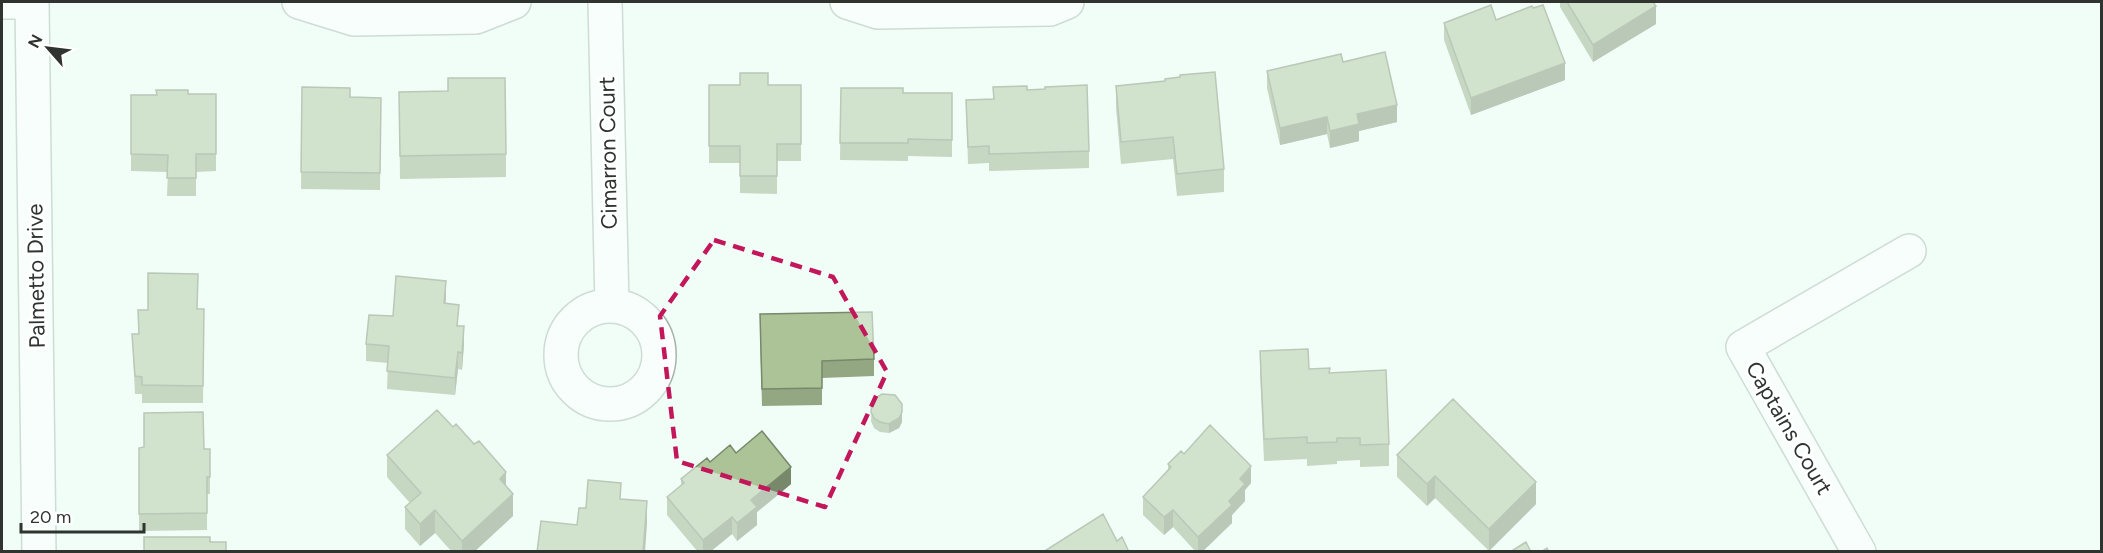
<svg xmlns="http://www.w3.org/2000/svg" width="2103" height="553" viewBox="0 0 2103 553" font-family="Figtree,sans-serif">
<style>
.lines{fill:none;stroke-linecap:round;stroke-linejoin:round}
.street-casing{stroke:#a7b4ad;stroke-width:36}
.street{stroke:#fff;stroke-width:33}
.wall{fill:#93a882}
.shaded-wall{fill:#78886a}
.building{fill:#abc397;stroke:#78886a;stroke-width:1.5}
.marked{fill:none;stroke:#c2185b;stroke-width:4.5;stroke-dasharray:12 8;stroke-linejoin:round}
.labels{text-anchor:middle;dominant-baseline:central;stroke-width:6;stroke-linejoin:round;paint-order:stroke}
.street-label{font-size:22px;fill:#2f3431;stroke:#fff}
</style>
<rect width="100%" height="100%" fill="#f0fef7"/>
<g class="lines">
<g class="street-casing">
<path id="street" d="M 2,2 L 20,2
M 32,2 L 39,552
M 299,2 L 354,19 L 476,17 L 514,2
M 605,2 L 612,305
M 847,2 L 878,12 L 1050,9 L 1067,2
M561 355a49 49 0 1 1 98 0a49 49 0 1 1-98 0Z
M 1859,552 L 1743,347 L 1909,251"/>
</g>
<use href="#street" class="street"/>
</g>
<path class="wall" d="M 1560,2 L 1653,2 L 1656,24 L 1593,62 L 1560,7 Z
M 1496,20 L 1565,80 L 1471,115 L 1444,40 L 1444,23 Z
M 1343,62 L 1397,122 L 1359,131 L 1359,141 L 1330,148 L 1327,134 L 1280,145 L 1267,88 L 1267,71 Z
M 709,85 L 801,85 L 801,161 L 777,161 L 777,194 L 740,193 L 740,163 L 709,163 Z
M 1116,86 L 1224,169 L 1224,192 L 1177,196 L 1173,159 L 1121,164 L 1116,108 Z
M 302,87 L 350,97 L 381,98 L 380,190 L 301,189 Z
M 993,87 L 1089,151 L 1089,168 L 989,171 L 989,163 L 968,164 L 966,100 L 993,99 Z
M 841,88 L 903,93 L 952,93 L 952,157 L 908,156 L 908,161 L 840,160 Z
M 399,92 L 506,154 L 506,177 L 400,179 Z
M 216,94 L 216,171 L 196,172 L 196,196 L 167,196 L 168,172 L 131,171 L 131,95 Z
M 446,298 L 445,303 L 459,326 L 464,344 L 462,370 L 458,369 L 455,395 L 387,389 L 388,363 L 366,361 L 366,344 L 393,316 Z
M 197,309 L 204,309 L 203,403 L 142,403 L 142,394 L 135,394 L 132,334 L 138,334 Z
M 760,332 L 874,359 L 874,376 L 822,378 L 822,405 L 762,406 Z
M 1260,351 L 1309,369 L 1330,373 L 1389,444 L 1389,466 L 1360,467 L 1360,460 L 1337,461 L 1337,464 L 1307,466 L 1307,459 L 1264,461 L 1260,373 Z
M 872,405 L 902,422 L 899,428 L 889,433 L 880,432 L 874,428 L 871,421 Z
M 139,448 L 210,449 L 210,494 L 207,494 L 207,530 L 139,531 Z
M 736,453 L 791,484 L 757,512 L 757,525 L 737,541 L 732,534 L 710,552 L 698,552 L 667,515 L 667,497 L 681,485 L 681,479 L 710,462 Z
M 1184,454 L 1251,483 L 1245,490 L 1245,501 L 1232,515 L 1232,523 L 1202,552 L 1196,552 L 1173,527 L 1164,535 L 1143,515 L 1143,497 L 1168,471 L 1168,464 Z
M 387,455 L 506,486 L 513,516 L 474,552 L 452,552 L 435,533 L 420,546 L 405,529 L 405,507 L 410,503 L 387,477 Z
M 1397,455 L 1536,504 L 1489,551 L 1435,498 L 1427,506 L 1397,477 Z"/>
<path class="shaded-wall" d="M 1656,6 L 1656,24 L 1593,62 L 1593,45 Z
M 1565,63 L 1565,80 L 1471,115 L 1471,98 Z
M 1397,105 L 1397,122 L 1359,131 L 1359,141 L 1330,148 L 1330,131 L 1357,114 Z
M 1327,117 L 1327,134 L 1280,145 L 1280,128 Z
M 446,281 L 446,298 L 444,321 L 444,303 Z
M 464,326 L 464,344 L 462,370 L 462,353 Z
M 458,352 L 458,369 L 455,395 L 455,378 Z
M 902,412 L 902,422 L 899,428 L 889,433 L 889,424 Z
M 1251,466 L 1251,483 L 1245,490 L 1245,501 L 1232,515 L 1232,523 L 1202,552 L 1198,552 L 1198,537 L 1229,501 L 1240,479 Z
M 791,467 L 791,484 L 757,512 L 757,525 L 737,541 L 737,523 L 751,500 Z
M 506,472 L 506,495 L 500,479 Z
M 1435,476 L 1435,498 L 1427,506 L 1427,484 Z
M 1536,482 L 1536,504 L 1489,551 L 1489,529 Z
M 513,494 L 513,516 L 474,552 L 462,552 L 462,541 Z
M 647,501 L 647,524 L 645,552 L 643,552 Z
M 435,510 L 435,533 L 420,546 L 420,524 Z
M 1173,510 L 1173,527 L 1164,535 L 1164,517 Z
M 732,517 L 732,534 L 710,552 L 703,552 L 703,540 Z"/>
<path class="building" d="M 1567,2 L 1653,2 L 1656,6 L 1593,45 Z
M 1491,5 L 1496,20 L 1532,6 L 1533,8 L 1543,5 L 1565,63 L 1471,98 L 1444,23 Z
M 1385,52 L 1397,105 L 1357,114 L 1359,124 L 1330,131 L 1327,117 L 1280,128 L 1267,71 L 1341,54 L 1343,62 Z
M 1215,72 L 1224,169 L 1177,174 L 1173,137 L 1121,142 L 1116,86 L 1165,81 L 1165,79 L 1180,77 L 1180,75 Z
M 740,73 L 768,73 L 768,85 L 801,85 L 801,144 L 777,144 L 777,176 L 740,176 L 740,146 L 709,146 L 709,85 L 740,85 Z
M 448,78 L 505,78 L 506,154 L 400,156 L 399,92 L 448,91 Z
M 1087,85 L 1089,151 L 989,154 L 989,146 L 968,147 L 966,100 L 994,99 L 993,87 L 1027,86 L 1027,90 L 1045,89 L 1045,87 Z
M 302,87 L 350,88 L 350,97 L 381,98 L 380,173 L 301,172 Z
M 841,88 L 903,88 L 903,93 L 952,93 L 952,140 L 908,139 L 908,143 L 840,143 Z
M 156,90 L 188,90 L 188,94 L 216,94 L 216,154 L 196,154 L 196,178 L 167,178 L 168,155 L 131,154 L 131,95 L 157,95 Z
M 148,273 L 198,274 L 197,309 L 204,309 L 203,386 L 142,385 L 142,377 L 135,376 L 132,334 L 139,334 L 138,310 L 148,310 Z
M 396,276 L 446,281 L 444,303 L 459,305 L 457,326 L 464,326 L 462,353 L 458,352 L 455,378 L 387,371 L 389,346 L 366,344 L 369,315 L 393,316 Z
M 872,312 L 874,359 L 822,361 L 822,388 L 762,389 L 760,314 Z
M 1308,349 L 1309,369 L 1330,368 L 1329,373 L 1386,370 L 1389,444 L 1360,445 L 1360,438 L 1337,438 L 1337,442 L 1307,443 L 1307,437 L 1264,439 L 1260,351 Z
M 882,394 L 895,395 L 902,404 L 902,412 L 899,418 L 889,424 L 880,422 L 874,418 L 871,412 L 872,405 L 874,399 Z
M 1453,399 L 1536,482 L 1489,529 L 1435,476 L 1427,484 L 1397,455 Z
M 437,410 L 453,427 L 456,424 L 474,444 L 479,441 L 506,472 L 500,479 L 513,494 L 462,541 L 435,510 L 420,524 L 405,507 L 421,493 L 387,455 Z
M 203,412 L 204,449 L 210,449 L 210,477 L 207,477 L 207,513 L 139,514 L 139,448 L 144,447 L 144,413 Z
M 1210,425 L 1251,466 L 1240,479 L 1245,484 L 1229,501 L 1232,505 L 1198,537 L 1173,510 L 1164,517 L 1143,497 L 1171,467 L 1168,464 L 1181,451 L 1184,454 Z
M 762,431 L 791,467 L 751,500 L 757,507 L 737,523 L 732,517 L 703,540 L 667,497 L 684,483 L 681,479 L 707,458 L 710,462 L 730,445 L 736,453 Z
M 588,480 L 621,483 L 620,499 L 647,501 L 643,552 L 537,552 L 541,521 L 577,525 L 579,508 L 586,508 Z
M 1103,514 L 1117,541 L 1122,537 L 1129,552 L 1043,552 Z
M 144,537 L 210,537 L 210,542 L 226,542 L 226,552 L 144,552 Z
M 1526,542 L 1531,552 L 1510,552 Z
M 1547,548 L 1549,552 L 1541,552 Z"/>
<path d="M0 0H2103V553H0ZM 714,240 L 833,277 L 887,372 L 825,507 L 677,461 L 660,316 Z" fill="#f0fef7" fill-opacity=".55" fill-rule="evenodd"/>
<path class="marked" d="M 714,240 L 833,277 L 887,372 L 825,507 L 677,461 L 660,316 Z"/>
<g class="labels">
<g class="street-label">
<text transform="translate(608 153) rotate(-91)">Cimarron Court</text>
<text transform="translate(36 276) rotate(-91)">Palmetto Drive</text>
<text transform="translate(1789 428) rotate(60)">Captains Court</text>
</g>
</g>
<rect width="2103" height="553" fill="none" stroke="#2f3431" stroke-width="6"/>
<g transform="translate(48 48) rotate(298)" stroke="#ffffff" stroke-width="4.5" paint-order="stroke">
<path d="M0-4.5L10 22L0 15L-10 22Z" fill="#2f3431"/>
<text y="-9" font-size="16" font-weight="bold" text-anchor="middle" fill="#2f3431">N</text>
</g>
<path d="M21 523v9h123v-9" fill="none" stroke="#2f3431" stroke-width="3"/>
<text x="30" y="523" font-size="18" fill="#2f3431" stroke="#ffffff" stroke-width="4.5" paint-order="stroke">20 m</text>
</svg>
